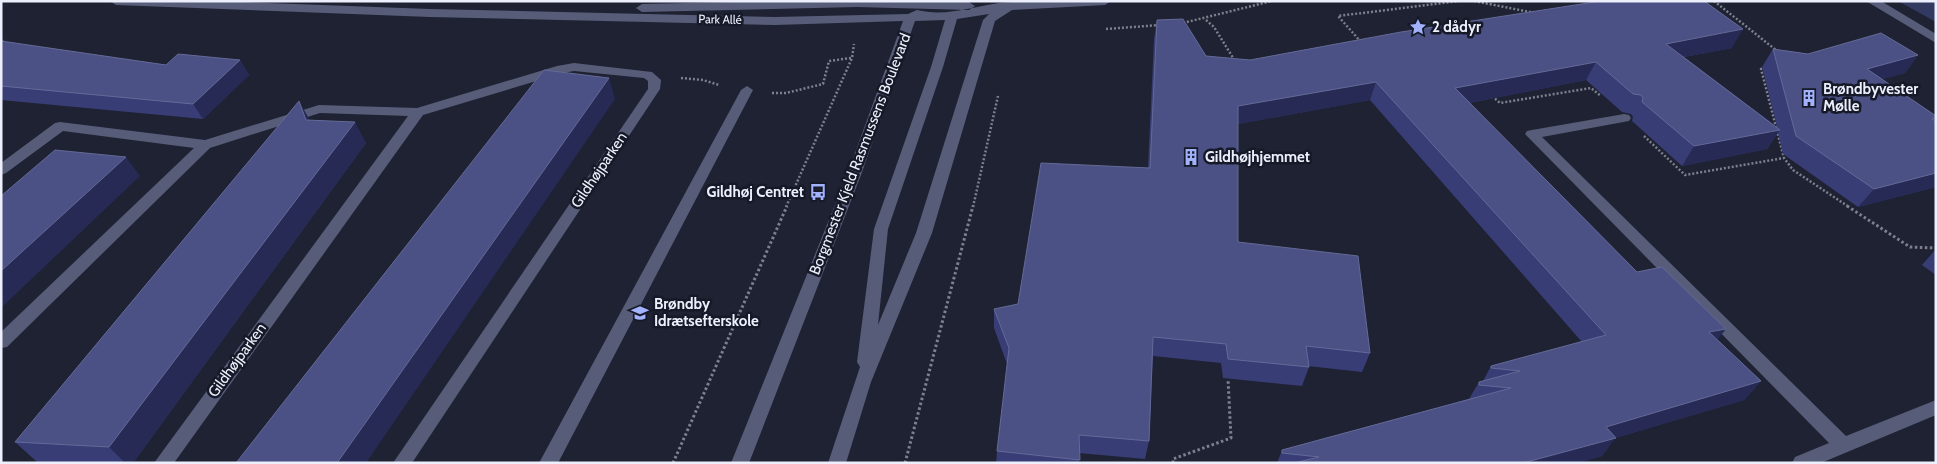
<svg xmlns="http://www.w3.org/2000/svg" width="1937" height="464" viewBox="0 0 1937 464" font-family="Cabin,sans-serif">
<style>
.green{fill:#333a62}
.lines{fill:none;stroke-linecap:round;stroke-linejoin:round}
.path-far1{stroke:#7d808e;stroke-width:2.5;stroke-dasharray:2 2;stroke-linecap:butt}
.path{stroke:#7d808e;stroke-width:3;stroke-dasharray:2.5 2.5;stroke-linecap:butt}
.minor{fill:#575d79;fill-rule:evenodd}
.wall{fill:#383d76}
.shaded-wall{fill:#262a55}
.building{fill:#4b5184;stroke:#646a97}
.labels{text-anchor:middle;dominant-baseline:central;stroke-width:5;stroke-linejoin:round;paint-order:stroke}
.far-street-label{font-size:12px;fill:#edf0fc;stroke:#151928}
.poi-label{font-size:15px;font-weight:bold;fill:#edf0fc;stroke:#151928;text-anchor:start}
.street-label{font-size:15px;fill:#edf0fc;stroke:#151928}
</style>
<rect width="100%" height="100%" fill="#1f2232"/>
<path class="green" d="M 1898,1 L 1936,1 L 1936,22 Z"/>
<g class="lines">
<path class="path-far1" d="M 1474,1 L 1535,13
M 1714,1 L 1776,50
M 1206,20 L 1214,27 L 1235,61
M 1183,23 L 1272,1
M 1106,29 L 1160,25
M 1361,42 L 1338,16 L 1459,1
M 1766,68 L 1761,69 L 1784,158 L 1793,170 L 1849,207
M 681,78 L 703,80 L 719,85
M 772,93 L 786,93 L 823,84 L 829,61 L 851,58
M 1492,96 L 1500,103 L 1591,88 L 1601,96
M 1644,136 L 1685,175 L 1784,158
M 786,207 L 852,58 L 854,44
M 973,207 L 998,96"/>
<path class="path" d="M 1847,206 L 1910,247 L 1936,248
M 673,463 L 787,206
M 905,463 L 973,206
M 1173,463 L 1173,459 L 1231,438 L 1228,379"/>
<path class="minor" d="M 110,1 L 215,1 L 430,9 L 775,17 L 908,14 L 917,10 C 945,17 972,7 999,3 C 1036,0 1074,1 1111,1 L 1105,5 L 1012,10 L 995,21 L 932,233 L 871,382 L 846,463 L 828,463 L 860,367 L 857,362 L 874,229 L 931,67 L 945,20 L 915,21 L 861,175 L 749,463 L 731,463 L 847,175 L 903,21 L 775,25 L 430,17 L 116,5 ZM 989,14 L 983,20 L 916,233 L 878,325 L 888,229 L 943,67 L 957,19 Z
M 780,1 L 969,2 L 975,6 L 969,10 L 857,7 L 642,12 L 636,8 L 642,4 Z
M 1866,1 L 1881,1 L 1936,34 L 1936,43 Z
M 574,63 L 652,72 L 661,80 L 660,89 L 412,463 L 393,463 L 648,89 L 648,81 L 644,78 L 574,71 L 563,73 L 423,115 L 174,463 L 154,463 L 408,116 L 320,113 L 210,148 L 7,347 L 1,348 L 1,332 L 194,148 L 63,131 L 6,173 L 1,175 L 1,163 L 55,123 L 60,122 L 205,140 L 319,105 L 417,108 L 557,66 Z
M 747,86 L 753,90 L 558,463 L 539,463 L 741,90 Z
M 1624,114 L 1629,115 L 1631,118 L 1629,121 L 1542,137 L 1846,436 L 1936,400 L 1936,415 L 1821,463 L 1792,463 L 1795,457 L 1829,443 L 1525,134 L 1527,131 L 1532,130 Z"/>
</g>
<path class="wall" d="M 1157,20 L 1206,56 L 1250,60 L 1732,48 L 1684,57 L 1777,127 L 1762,67 L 1773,49 L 1808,54 L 1918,55 L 1905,73 L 1882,79 L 1936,116 L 1936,118 L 1934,120 L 1936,121 L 1936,187 L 1858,207 L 1783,154 L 1778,133 L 1767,149 L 1682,166 L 1632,121 L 1633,117 L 1631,114 L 1622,112 L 1586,80 L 1469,103 L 1637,272 L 1717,340 L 1761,381 L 1744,400 L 1615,438 L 1602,456 L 1577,463 L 1277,463 L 1282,450 L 1469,399 L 1479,382 L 1483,381 L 1491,366 L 1582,342 L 1370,100 L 1238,124 L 1238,242 L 1370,353 L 1362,372 L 1308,366 L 1309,367 L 1302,386 L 1223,378 L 1221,363 L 1153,356 L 1149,441 L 1145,459 L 1079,453 L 1079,463 L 996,463 L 997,451 L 1007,364 L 994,328 L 994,309 L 1018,304 L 1148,168 L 1154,39 Z
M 1,38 L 6,42 L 166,65 L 240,60 L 249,75 L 203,119 L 1,100 Z
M 310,120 L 366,143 L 133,463 L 56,463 L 37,462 L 15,442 Z
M 1936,249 L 1936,275 L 1922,265 Z"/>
<path class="shaded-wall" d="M 1743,29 L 1732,48 L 1656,62 L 1666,44 Z
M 1918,55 L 1905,73 L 1854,87 L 1867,69 Z
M 240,60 L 249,75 L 203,119 L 193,104 Z
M 1596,62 L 1586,80 L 1447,107 L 1455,88 Z
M 609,78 L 615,99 L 366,463 L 337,463 Z
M 1376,82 L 1370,100 L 1233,125 L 1238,106 Z
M 299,101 L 311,122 L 306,120 Z
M 355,122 L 366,143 L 133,463 L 125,463 L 109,447 Z
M 1780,130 L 1767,149 L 1682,166 L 1694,146 Z
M 126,157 L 140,176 L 1,308 L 1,271 Z
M 1936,173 L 1936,187 L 1858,207 L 1874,189 Z
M 1726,329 L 1711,348 L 1709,332 Z
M 1761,381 L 1744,400 L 1615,438 L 1602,456 L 1577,463 L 1523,463 L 1606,427 Z"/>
<path class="building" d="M 1601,1 L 1704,1 L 1743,29 L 1666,44 L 1780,130 L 1694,146 L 1642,102 L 1643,98 L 1641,95 L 1633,94 L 1596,62 L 1455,88 L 1637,272 L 1662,267 L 1726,329 L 1709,332 L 1761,381 L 1606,427 L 1616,438 L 1523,463 L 1294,463 L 1319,457 L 1282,453 L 1282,450 L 1511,388 L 1479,385 L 1479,382 L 1520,371 L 1491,368 L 1491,366 L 1606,335 L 1376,82 L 1238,106 L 1238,242 L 1358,256 L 1370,353 L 1306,346 L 1309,367 L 1228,359 L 1226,344 L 1153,337 L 1149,441 L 1079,435 L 1080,460 L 997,451 L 1009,348 L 994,309 L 1018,304 L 1041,163 L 1150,168 L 1157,20 L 1183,19 L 1206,56 L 1250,60 L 1401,32 Z
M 1881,33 L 1918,55 L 1867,69 L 1936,116 L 1936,117 L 1932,119 L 1936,121 L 1936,173 L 1874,189 L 1796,136 L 1773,49 L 1808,54 Z
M 1,41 L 166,65 L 178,54 L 240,60 L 193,104 L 1,86 Z
M 544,70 L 609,78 L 337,463 L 236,463 Z
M 299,101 L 306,120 L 355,122 L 109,447 L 15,442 Z
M 55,150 L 126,157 L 1,271 L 1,196 Z"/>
<defs>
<g id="sight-bare" transform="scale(1.35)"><path d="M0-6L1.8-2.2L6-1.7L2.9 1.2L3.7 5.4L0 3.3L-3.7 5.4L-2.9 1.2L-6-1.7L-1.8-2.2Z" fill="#a3b2fd" stroke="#151928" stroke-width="2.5" paint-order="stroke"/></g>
<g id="building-bare" transform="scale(1.35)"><path d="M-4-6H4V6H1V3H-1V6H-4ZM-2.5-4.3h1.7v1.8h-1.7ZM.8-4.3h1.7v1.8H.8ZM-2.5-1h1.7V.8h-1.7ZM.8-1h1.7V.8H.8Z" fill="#a3b2fd" stroke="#151928" stroke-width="2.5" paint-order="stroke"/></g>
<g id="bus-bare" transform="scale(1.35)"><path d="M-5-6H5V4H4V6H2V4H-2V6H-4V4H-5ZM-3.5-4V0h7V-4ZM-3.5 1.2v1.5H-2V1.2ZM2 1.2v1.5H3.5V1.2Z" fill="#a3b2fd" stroke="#151928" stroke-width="2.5" paint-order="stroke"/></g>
<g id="school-bare" transform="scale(1.35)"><path d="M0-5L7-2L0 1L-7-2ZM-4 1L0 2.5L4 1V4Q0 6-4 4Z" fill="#a3b2fd" stroke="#151928" stroke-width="2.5" paint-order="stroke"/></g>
</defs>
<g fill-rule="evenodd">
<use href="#sight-bare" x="1418" y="27"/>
<use href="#building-bare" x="1809" y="98"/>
<use href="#building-bare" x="1191" y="157"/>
<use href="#bus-bare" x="818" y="192"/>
<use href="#school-bare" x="640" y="313"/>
</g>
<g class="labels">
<g class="far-street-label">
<text transform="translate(720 19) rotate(1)">Park Allé</text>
</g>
<g class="poi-label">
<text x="1432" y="27">2 dådyr</text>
<text x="1823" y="89">Brøndbyvester<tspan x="1823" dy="17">Mølle</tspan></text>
<text x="1205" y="157">Gildhøjhjemmet</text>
<text x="804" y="192" text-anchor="end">Gildhøj Centret</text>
<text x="654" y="304">Brøndby<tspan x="654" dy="17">Idrætsefterskole</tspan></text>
</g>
<g class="street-label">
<text transform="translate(860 154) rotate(-69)">Borgmester Kjeld Rasmussens Boulevard</text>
<text transform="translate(599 170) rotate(-56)">Gildhøjparken</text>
<text transform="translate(237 360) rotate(-54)">Gildhøjparken</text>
</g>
</g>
<rect width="1937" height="464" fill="none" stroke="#edf0fc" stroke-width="5"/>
</svg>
